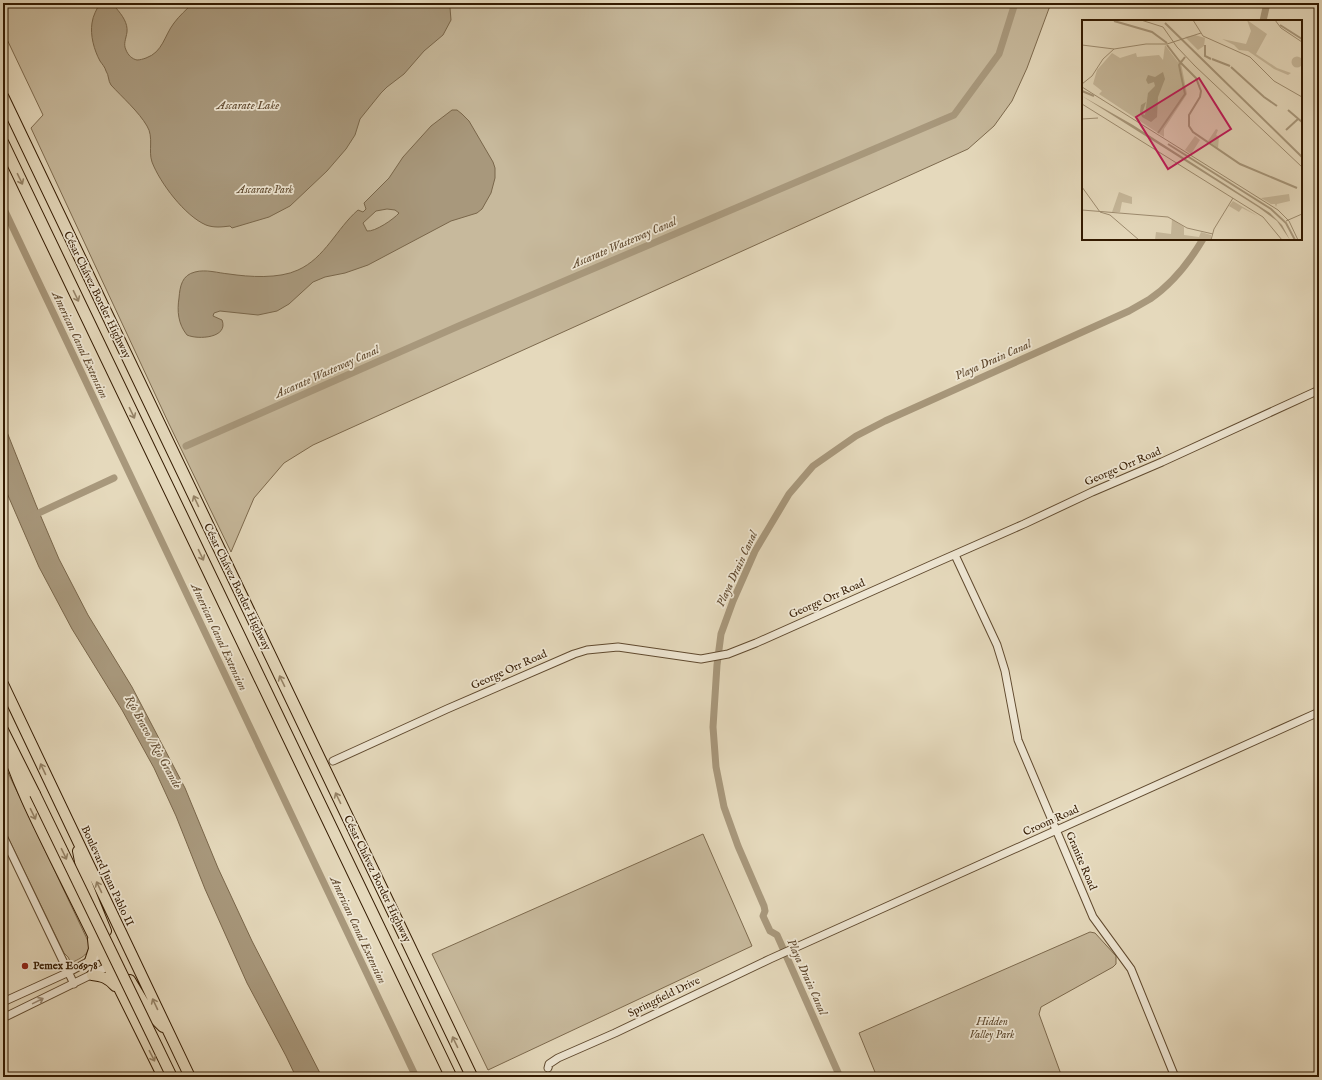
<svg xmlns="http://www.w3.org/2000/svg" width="1322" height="1080" viewBox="0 0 1322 1080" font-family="'IM FELL English',serif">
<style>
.green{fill:#c7b99c;stroke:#7d6a4e}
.water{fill:#a8987c;stroke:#79664a;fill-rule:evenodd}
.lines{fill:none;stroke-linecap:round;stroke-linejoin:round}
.canal{stroke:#a8987c;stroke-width:7}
.tertiary-casing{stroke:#604a2f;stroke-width:9}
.trunk-casing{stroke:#331a00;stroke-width:12}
.motorway-casing{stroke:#331a00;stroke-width:13}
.tertiary{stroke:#eee6d3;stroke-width:7}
.trunk{stroke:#e5d9bc;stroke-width:10}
.motorway{stroke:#e5d9bc;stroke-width:11}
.trunk-bridge-casing{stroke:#331a00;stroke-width:12;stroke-linecap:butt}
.trunk-bridge{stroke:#e5d9bc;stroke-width:10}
.oneway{stroke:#958367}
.oneway2{stroke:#9a8a74}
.poi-dot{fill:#8f2418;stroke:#eee6d3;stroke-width:1.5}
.labels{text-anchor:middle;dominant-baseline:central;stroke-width:3.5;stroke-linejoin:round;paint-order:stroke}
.park-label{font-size:11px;font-style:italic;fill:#5f4a2f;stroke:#eee6d3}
.street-label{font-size:11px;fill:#331a00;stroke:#eee6d3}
.poi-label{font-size:11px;font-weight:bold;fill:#331a00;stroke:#eee6d3;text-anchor:start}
.water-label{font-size:12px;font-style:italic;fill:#624c32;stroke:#eee6d3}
.inset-river{fill:none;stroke:#a8987c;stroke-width:2}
.inset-road{fill:none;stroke:#9e8d71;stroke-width:1}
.view{fill:#c2185b;fill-opacity:0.15;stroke:#c2185b;stroke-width:2}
.inset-edge{fill:none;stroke:#331a00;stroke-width:2}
</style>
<rect width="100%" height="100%" fill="#e5d9bc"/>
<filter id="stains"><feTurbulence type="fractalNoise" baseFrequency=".005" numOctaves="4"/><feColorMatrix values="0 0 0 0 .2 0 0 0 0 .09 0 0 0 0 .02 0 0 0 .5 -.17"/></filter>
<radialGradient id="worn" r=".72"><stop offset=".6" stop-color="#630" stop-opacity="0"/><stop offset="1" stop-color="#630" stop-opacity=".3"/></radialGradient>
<path class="green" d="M 3,3 L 1051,3 L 1027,68 L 1012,101 L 994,126 L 968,149 L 313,445 L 284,463 L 254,498 L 231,552 L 169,424 L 31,128 L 43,115 L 3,31 Z
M 3,762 L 88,941 C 92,954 81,958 71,963 L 68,957 L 64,953 L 3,827 Z
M 703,834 L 752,946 L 488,1070 L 432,954 Z
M 1090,932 L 1095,933 L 1116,956 L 1116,964 L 1113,967 L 1041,1007 L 1039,1014 L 1062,1077 L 877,1077 L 859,1033 Z"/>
<path class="water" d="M 100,3 L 118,3 L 116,8 C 122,15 128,23 127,32 C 126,39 123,44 126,50 C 128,55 132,59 137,60 C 140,60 143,59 146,58 C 163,52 164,36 174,23 C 179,16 187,9 193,3 L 453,3 L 450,8 L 451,20 L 443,35 L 424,51 L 404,74 L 387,87 L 381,93 L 360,119 L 355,135 L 346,149 L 327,171 L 290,206 L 269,217 L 232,228 L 230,226 C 222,227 214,228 206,225 C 185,216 160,183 152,162 C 148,151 154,137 147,126 C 139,112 122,97 111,85 C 108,81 109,75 106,71 C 105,67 102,64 100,61 C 94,50 90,35 92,23 C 93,15 97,9 100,3 Z
M 452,110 L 457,110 L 462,114 L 469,121 L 493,162 L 495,168 L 495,178 L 491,193 L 482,209 L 477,213 L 451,221 L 368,265 L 345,273 L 325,277 L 313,282 L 289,304 L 277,311 L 258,315 L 220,311 L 214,313 L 213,316 L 222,320 C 229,338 198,340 187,335 C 178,324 177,311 179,298 C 180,286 182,275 195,272 C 206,269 218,273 229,274 C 249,277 279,279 298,270 C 325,258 337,228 358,210 L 363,212 L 366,209 L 364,203 L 389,178 L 403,157 L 431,126 ZM 387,209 L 395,210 L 399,213 C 394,219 375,232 367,231 L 363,223 L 376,211 Z
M 3,422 L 36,505 L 59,559 L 88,615 L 132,687 L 185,788 L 218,868 L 252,941 L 322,1077 L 296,1077 L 286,1056 L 247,983 L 205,889 L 176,816 L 154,768 L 122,710 L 72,629 L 39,567 L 3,484 Z"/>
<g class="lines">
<path class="canal" d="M 1263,21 L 1267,3
M 3,207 L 416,1077
M 186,446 L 461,325 L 954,115 L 999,54 L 1015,3
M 30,517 L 114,478
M 840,1077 L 777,935 L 770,931 L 763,916 L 765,911 L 764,906 L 738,846 L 724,807 L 716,767 L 713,727 L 717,665 L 721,634 L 733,601 L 755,551 L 789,494 L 813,466 L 856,436 L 885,421 L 1129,311 C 1136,307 1143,303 1150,299 C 1172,284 1190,261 1203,239"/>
<g class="tertiary-casing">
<path id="tertiary" d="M 955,555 L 997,645 L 1005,671 L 1018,740 L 1093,917 L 1131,969 L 1175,1077
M 333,761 L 447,709 L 574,654 L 587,650 L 618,647 L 701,659 L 728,654 L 756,643 L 933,564 L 1024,524 L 1092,492 L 1162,462 L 1319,390
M 3,836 L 74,984
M 3,1002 L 69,972 L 102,954
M 3,1018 L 107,967
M 548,1068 L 549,1064 L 558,1058 L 615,1033 L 770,959 L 1319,712"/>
</g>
<g class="trunk-casing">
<path id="trunk" d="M 3,684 L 190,1077
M 3,730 L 35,794
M 3,739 C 19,789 44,836 67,883 C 99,948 131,1013 163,1077
M 78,851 L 82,872 L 106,931
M 90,961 L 94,949 L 93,939
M 92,975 C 102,976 108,978 115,986
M 130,980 L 151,1015 L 163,1027"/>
</g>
<g class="motorway-casing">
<path id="motorway" d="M 3,97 L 472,1077
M 3,143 L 451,1077"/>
</g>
<use href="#tertiary" class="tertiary"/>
<use href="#trunk" class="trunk"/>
<use href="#motorway" class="motorway"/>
<g class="trunk-bridge-casing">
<path id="trunk-bridge" d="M 35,794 L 172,1077"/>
</g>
<use href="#trunk-bridge" class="trunk-bridge"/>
</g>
<defs><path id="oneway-shaft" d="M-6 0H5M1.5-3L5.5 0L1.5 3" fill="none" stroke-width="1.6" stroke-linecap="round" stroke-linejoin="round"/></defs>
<g class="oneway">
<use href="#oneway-shaft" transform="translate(20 179) rotate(64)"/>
<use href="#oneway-shaft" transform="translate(76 296) rotate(64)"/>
<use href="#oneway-shaft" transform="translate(132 413) rotate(64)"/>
<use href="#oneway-shaft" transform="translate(196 501) rotate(-115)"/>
<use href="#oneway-shaft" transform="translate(201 555) rotate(64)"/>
<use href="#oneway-shaft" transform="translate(282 681) rotate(-116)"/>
<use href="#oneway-shaft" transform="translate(43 769) rotate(-115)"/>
<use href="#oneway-shaft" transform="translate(338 798) rotate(-116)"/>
<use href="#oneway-shaft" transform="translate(33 814) rotate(64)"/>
<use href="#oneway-shaft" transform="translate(64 854) rotate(64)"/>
<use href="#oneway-shaft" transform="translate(99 887) rotate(-115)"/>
<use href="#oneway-shaft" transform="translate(155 1004) rotate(-115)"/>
<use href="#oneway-shaft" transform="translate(455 1042) rotate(-116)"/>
<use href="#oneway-shaft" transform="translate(152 1056) rotate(63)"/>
</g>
<use class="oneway2" href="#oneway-shaft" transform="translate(38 1001) rotate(-26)"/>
<circle class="poi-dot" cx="25" cy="966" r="4"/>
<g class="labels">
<g class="park-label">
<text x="265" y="190">Ascarate Park</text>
<text x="992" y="1022">Hidden<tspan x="992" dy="13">Valley Park</tspan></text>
</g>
<g class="street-label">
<text transform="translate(97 295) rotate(64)">César Chávez Border Highway</text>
<text transform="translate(1123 467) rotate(-23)">George Orr Road</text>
<text transform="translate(237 587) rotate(64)">César Chávez Border Highway</text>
<text transform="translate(827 599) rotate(-24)">George Orr Road</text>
<text transform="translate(509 670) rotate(-24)">George Orr Road</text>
<text transform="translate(1051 821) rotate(-24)">Croom Road</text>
<text transform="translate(1081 861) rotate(67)">Granite Road</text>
<text transform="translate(107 876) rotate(65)">Boulevard Juan Pablo II</text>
<text transform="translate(377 879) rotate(64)">César Chávez Border Highway</text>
<text transform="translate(664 997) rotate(-26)">Springfield Drive</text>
</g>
<g class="poi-label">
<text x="33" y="966">Pemex E06978</text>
</g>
<g class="water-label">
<text x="248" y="105">Ascarate Lake</text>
<text transform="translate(624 243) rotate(-23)">Ascarate Wasteway Canal</text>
<text transform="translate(80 345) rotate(65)">American Canal Extension</text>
<text transform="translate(993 360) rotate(-24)">Playa Drain Canal</text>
<text transform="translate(327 372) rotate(-24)">Ascarate Wasteway Canal</text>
<text transform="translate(737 569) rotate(-65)">Playa Drain Canal</text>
<text transform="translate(219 637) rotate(65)">American Canal Extension</text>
<text transform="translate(153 742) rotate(61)">Río Bravo / Rio Grande</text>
<text transform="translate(358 930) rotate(65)">American Canal Extension</text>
<text transform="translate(807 977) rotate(66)">Playa Drain Canal</text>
</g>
</g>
<g transform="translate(1082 20)">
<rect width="220" height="220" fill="#e5d9bc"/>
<path d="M 165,0 L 185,14 L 174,34 L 195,48 L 209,53 L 206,55 L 192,49 L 166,31 L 157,30 L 152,25 L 140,19 L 164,24 L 169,11 ZM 113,15 L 123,18 L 122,26 L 116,30 L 103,17 ZM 83,25 L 96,42 L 104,37 L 99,43 L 105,74 L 82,109 L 82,117 L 17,74 L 20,71 L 11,64 L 15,50 L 30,33 L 38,38 L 54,33 L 55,37 L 77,35 L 81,40 ZM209.5 42a5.5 5.5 0 1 1 11 0a5.5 5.5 0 1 1-11 0ZM 134,109 L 136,110 L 134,115 L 137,117 L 136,128 L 126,121 ZM 113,116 L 118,120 L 109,134 L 103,130 ZM 37,172 L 50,177 L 50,184 L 40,182 L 38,192 L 30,192 ZM 207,174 L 208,181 L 195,184 L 194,187 L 193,184 L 189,184 L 179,178 ZM 151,181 L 176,196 L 160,188 L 157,192 L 147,186 ZM 90,199 L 102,207 L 102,215 L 117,217 L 119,212 L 129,215 L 129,220 L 73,220 L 74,212 L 89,214 Z" fill="#c7b99c"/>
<path d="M 81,52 L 83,59 L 76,77 L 75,97 L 69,102 L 60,97 L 58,92 L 59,85 L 64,82 L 60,94 L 63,95 L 66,73 L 73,66 L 72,62 L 66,64 L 64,60 L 66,55 L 73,57 ZM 0,76 L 51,105 L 188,193 L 200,205 L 208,220 L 195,201 L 176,187 Z" fill="#a8987c"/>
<path class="inset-river" d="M 32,1 L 70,12 L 85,23M 83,3 L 220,137M 198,5 L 220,19M 85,25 L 98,42M 123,25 L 123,36 L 129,39M 130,39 L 148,46M 99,43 L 114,58 L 119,71 L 118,77 L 107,95 L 107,106 L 111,112 L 158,144 L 215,168M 149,47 L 182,77 L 195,86M 0,71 L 12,76M 206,90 L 220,102M 204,110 L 216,99M 76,113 L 103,74 L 97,45 L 103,37M 86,124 L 189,189 L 204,203 L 213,220"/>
<path class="inset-road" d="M 59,0 L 81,7 L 95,27 L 113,46 L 220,147M 111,0 L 121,16 L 168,37 L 192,61 L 220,77M 193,0 L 199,8 L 220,22M 0,25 L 32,29 L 64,24 L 85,24 L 119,13M 0,64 L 10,56 L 21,39 L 32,29M 0,67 L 196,190 L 207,201 L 216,220M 0,84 L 181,197 L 200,220M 0,99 L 16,98M 0,167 L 18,192 L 28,195 L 57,220M 0,190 L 86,197 L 105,208 L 131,214M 204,201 L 220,194M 129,220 L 132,209 L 151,178"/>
<path class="view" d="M 117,58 L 149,109 L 86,149 L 54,97 Z"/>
<rect width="220" height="220" class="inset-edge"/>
</g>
<rect width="1322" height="1080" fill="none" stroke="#e5d9bc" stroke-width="16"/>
<rect x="4" y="4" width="1314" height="1072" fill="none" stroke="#331a00" stroke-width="2"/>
<rect x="8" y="8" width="1306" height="1064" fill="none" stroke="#331a00"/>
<rect width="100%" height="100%" filter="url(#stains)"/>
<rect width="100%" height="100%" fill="url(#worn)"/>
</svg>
